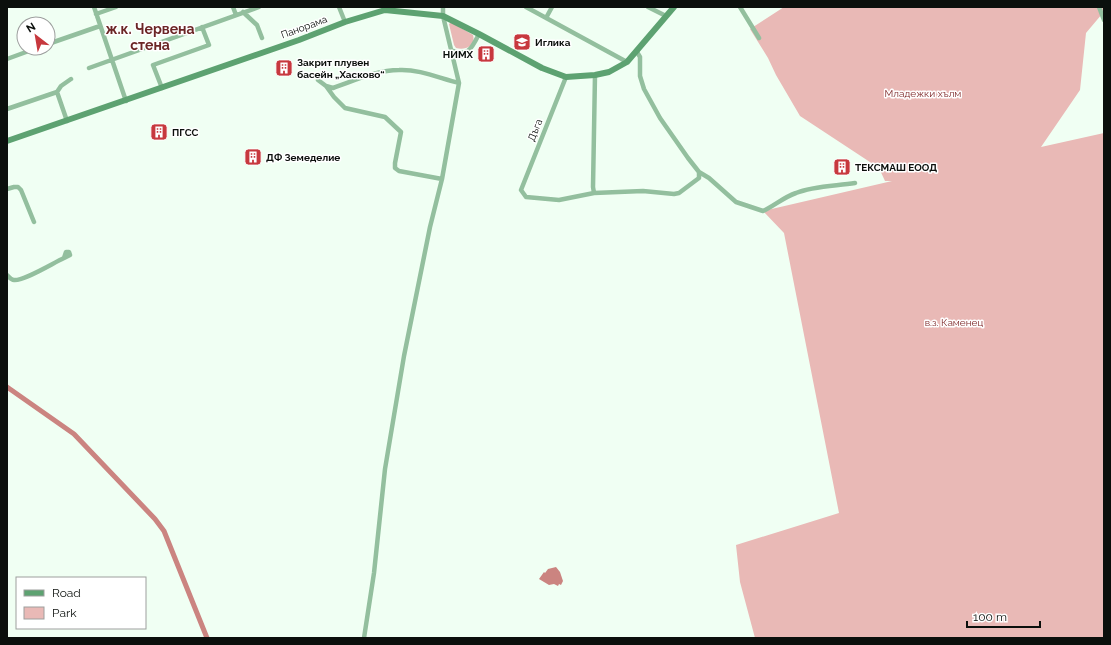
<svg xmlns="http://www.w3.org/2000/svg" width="1111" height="645" viewBox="0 0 1111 645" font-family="Raleway,sans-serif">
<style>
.green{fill:#e9b9b6}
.water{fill:#cb8480}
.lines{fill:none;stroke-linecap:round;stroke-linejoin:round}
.canal{stroke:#cb8480;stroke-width:5}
.street{stroke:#93bf9e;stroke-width:4.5}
.secondary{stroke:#5da271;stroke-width:6}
.labels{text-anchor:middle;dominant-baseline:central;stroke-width:3;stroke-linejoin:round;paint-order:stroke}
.street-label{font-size:10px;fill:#0b0f0c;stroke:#fff}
.poi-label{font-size:10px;font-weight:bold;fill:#0b0f0c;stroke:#fff;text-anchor:start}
.park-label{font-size:10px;fill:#7f292a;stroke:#fff}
.district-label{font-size:14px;font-weight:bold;fill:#6b2626;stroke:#fff}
</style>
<rect width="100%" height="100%" fill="#f0fff3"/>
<path class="green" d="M 784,7 L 1104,7 L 1102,14 L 1086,33 L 1080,90 L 1041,147 L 1104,133 L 1104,638 L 755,638 L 740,582 L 736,545 L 839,513 L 784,233 L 763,211 L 892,181 L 885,181 L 879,168 L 800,116 L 776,75 L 768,58 L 750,29 Z
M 451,22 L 473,35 C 476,45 466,51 456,48 L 454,45 L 449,24 Z"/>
<path class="water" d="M 556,567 L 560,572 L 563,581 L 561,585 L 559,584 L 558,586 L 554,584 L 549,585 L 539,579 L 544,572 L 545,573 L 548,569 Z"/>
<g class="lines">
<path class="canal" d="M 7,387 L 74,434 L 155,519 L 164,531 L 207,638"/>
<path class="street" d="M 94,7 L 126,101
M 233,7 L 236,15
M 339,7 L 345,22
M 526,7 L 627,62
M 648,7 L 666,16
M 740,7 L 759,38
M 1099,7 L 1104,20
M 243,12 L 257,25 L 262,38
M 96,14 L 116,7
M 546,18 L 552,7
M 48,44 L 100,26
M 451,50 C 468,58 472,48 479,34
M 637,52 L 640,57 L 640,76 L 644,89 L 660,118 L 688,158 L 699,172 L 709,178 L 736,202 L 763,211 C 774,206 784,197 796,193 C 813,186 836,186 855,183
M 7,59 L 37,48
M 89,68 L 259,7
M 566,77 L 521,190 L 526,197 L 559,200 L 594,193 L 643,191 L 674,194 L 679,193 L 699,178 L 699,172
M 318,80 L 326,86 L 334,97 L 345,108 L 385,117 L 401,132 L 395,163 L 395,168 L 399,171 L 442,179
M 326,86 L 333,88 C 354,81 376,70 399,70 C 419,69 439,78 459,83
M 162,88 L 153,65 L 209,45 L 202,27
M 57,92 L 67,121
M 7,109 L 57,92 L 61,86 L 71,79
M 7,189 L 14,187 L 18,187 L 21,190 L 34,222
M 594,193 L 593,187 L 595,75
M 7,275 C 9,277 11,280 14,280 C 24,281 53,263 64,258 L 70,255 L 69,252 L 66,252 L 64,258
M 364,638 L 374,573 L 385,469 L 404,356 L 430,227 L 442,179 L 459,83 L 443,16 L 443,7"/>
<path class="secondary" d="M 7,141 L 299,40 L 345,22 L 385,10 L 443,16 L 479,34 L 542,68 L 566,77 L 595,75 L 609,72 L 627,62 L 674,7"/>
</g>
<defs>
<g id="school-square" transform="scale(0.9)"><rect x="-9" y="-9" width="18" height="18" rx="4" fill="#c7383e" stroke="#fff"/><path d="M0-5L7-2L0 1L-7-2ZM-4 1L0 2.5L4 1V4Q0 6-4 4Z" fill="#fff"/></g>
<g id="building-square" transform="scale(0.9)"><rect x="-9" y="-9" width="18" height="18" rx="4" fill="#c7383e" stroke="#fff"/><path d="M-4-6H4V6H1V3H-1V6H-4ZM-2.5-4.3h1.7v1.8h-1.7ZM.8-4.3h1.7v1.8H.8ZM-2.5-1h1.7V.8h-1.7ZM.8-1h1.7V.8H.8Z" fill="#fff"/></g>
</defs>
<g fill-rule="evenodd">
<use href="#school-square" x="522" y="42"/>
<use href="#building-square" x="486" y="54"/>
<use href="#building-square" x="284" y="68"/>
<use href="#building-square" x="159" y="132"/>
<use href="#building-square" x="253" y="157"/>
<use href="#building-square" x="842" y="167"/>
</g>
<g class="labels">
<g class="street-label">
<text transform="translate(304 27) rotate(-20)">Панорама</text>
<text transform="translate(535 130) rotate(-68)">Дъга</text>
</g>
<g class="poi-label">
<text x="535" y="42">Иглика</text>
<text x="473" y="54" text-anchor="end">НИМХ</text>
<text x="297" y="62">Закрит плувен<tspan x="297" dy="12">басейн „Хасково“</tspan></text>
<text x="172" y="132">ПГСС</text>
<text x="266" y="157">ДФ Земеделие</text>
<text x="855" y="167">ТЕКСМАШ ЕООД</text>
</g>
<g class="park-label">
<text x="923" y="93">Младежки хълм</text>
<text x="954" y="322">в.з. Каменец</text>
</g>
<g class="district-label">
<text x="150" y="29">ж.к. Червена<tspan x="150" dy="16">стена</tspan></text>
</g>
</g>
<rect width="1111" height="645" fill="none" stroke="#0b0f0c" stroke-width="16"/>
<rect x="16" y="577" width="130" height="52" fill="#ffffff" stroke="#9d9f9e"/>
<rect x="24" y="590" width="20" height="6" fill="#5da271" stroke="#9d9f9e"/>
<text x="52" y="597" font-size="12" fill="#0b0f0c">Road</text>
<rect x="24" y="607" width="20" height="12" fill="#e9b9b6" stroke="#9d9f9e"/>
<text x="52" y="617" font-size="12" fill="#0b0f0c">Park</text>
<g transform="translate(36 36) rotate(329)"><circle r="19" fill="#ffffff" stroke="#9d9f9e"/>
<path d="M0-3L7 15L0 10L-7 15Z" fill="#c7383e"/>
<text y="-6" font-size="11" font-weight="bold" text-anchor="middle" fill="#0b0f0c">N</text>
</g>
<path d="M967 621v6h73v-6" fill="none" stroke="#0b0f0c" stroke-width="2"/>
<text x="973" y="621" font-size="12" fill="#0b0f0c" stroke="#ffffff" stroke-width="3" paint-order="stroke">100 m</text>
</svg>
